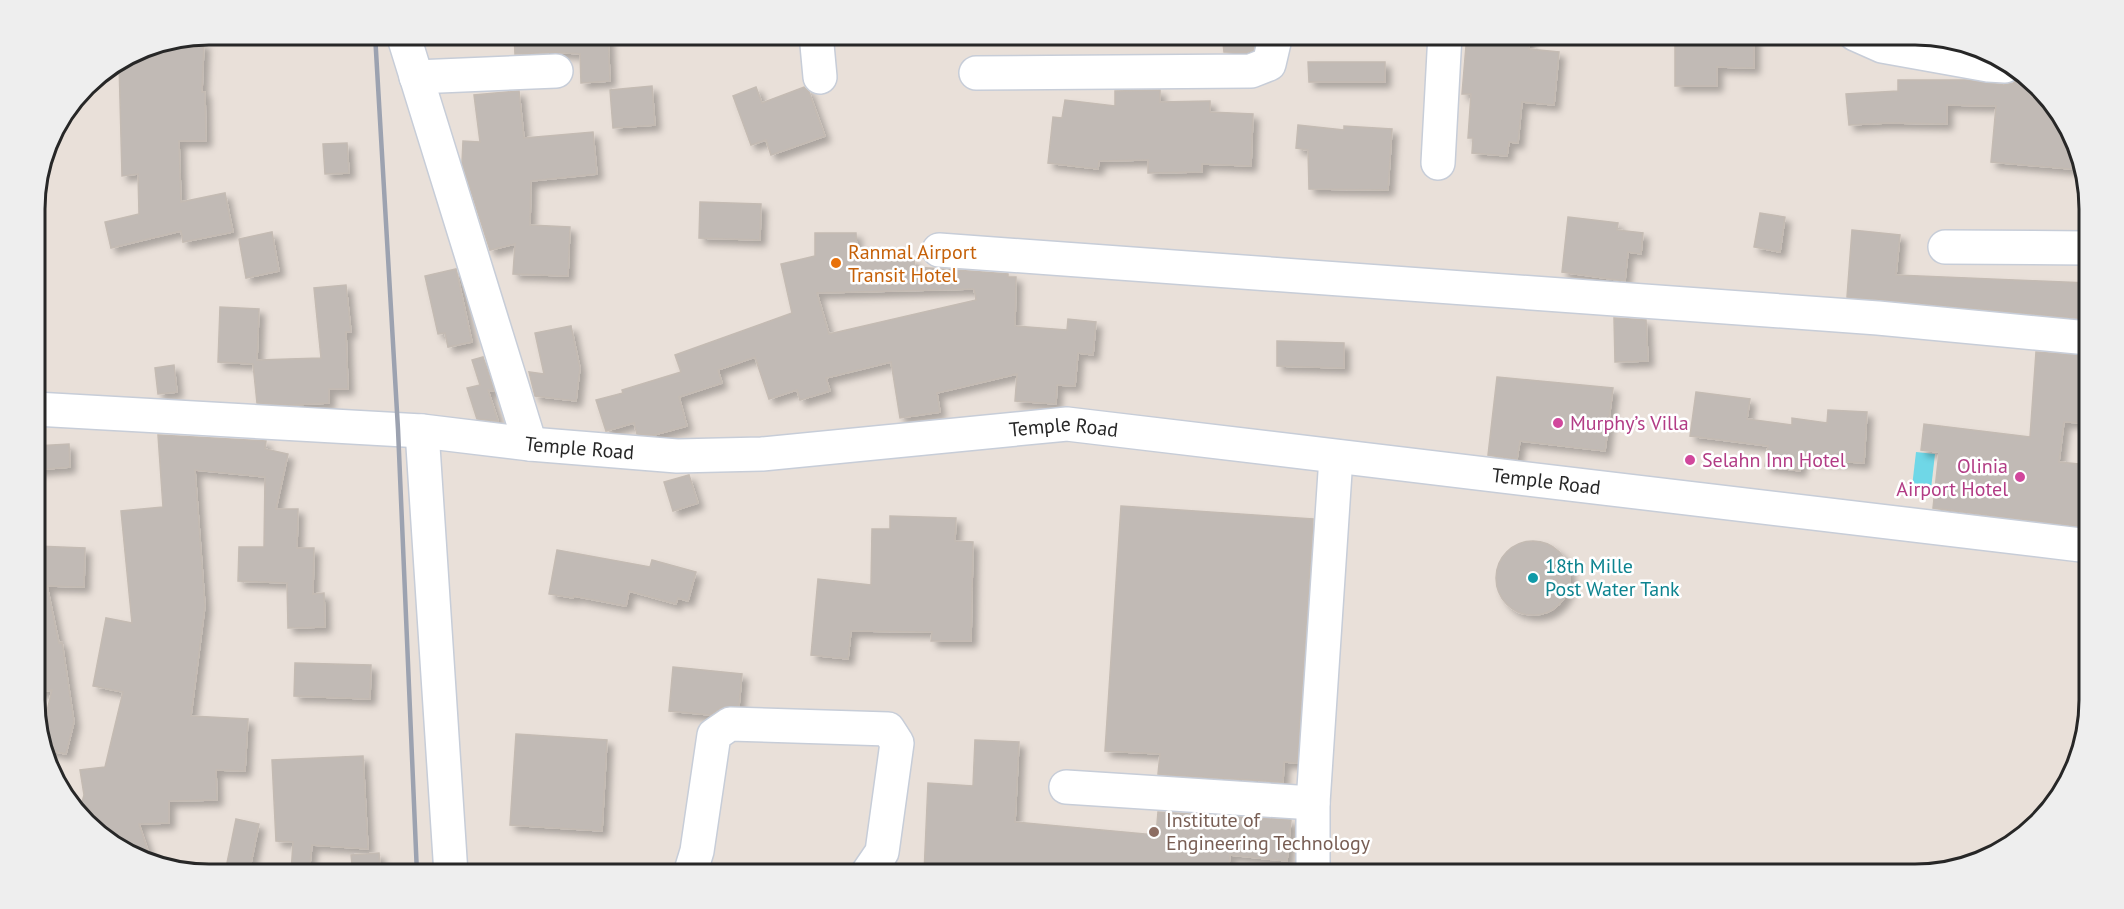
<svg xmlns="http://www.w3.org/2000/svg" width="2124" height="909" viewBox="0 0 2124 909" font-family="'PT Sans',sans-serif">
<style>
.water{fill:#6fd7e7}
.building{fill:#c1bab5;stroke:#c4bbb3;stroke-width:1.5;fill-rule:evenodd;filter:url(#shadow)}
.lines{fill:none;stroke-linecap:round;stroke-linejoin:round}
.minor-casing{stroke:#c7cdd8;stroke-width:36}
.minor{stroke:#fff;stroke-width:33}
.rail{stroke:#9ca2b0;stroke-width:4.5}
.food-dot{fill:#e8710a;stroke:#fff;stroke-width:2}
.hotel-dot{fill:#d1479c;stroke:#fff;stroke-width:2}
.culture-dot{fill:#0f9aa8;stroke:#fff;stroke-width:2}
.education-dot{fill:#8d6e63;stroke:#fff;stroke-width:2}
.labels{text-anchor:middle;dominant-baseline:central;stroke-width:5;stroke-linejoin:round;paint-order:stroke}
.food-label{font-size:20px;fill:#c56008;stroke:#fff;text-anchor:start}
.hotel-label{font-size:20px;fill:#b23c85;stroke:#fff;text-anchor:start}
.street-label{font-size:20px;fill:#272727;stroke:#fff}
.culture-label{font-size:20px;fill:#0d838f;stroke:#fff;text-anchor:start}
.education-label{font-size:20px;fill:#785e54;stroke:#fff;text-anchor:start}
.rim{fill:none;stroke:#272727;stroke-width:3}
</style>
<defs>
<filter id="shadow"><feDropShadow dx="5.5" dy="5.5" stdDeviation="3" flood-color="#0004"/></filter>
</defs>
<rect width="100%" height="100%" fill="#e9e0d9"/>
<path class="water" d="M 1916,452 L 1935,454 L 1931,489 L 1912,487 Z"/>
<path class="building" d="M 514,34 L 608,34 L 610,81 L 581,83 L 580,54 L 555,52 L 515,54 Z
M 1222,34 L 1257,34 L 1253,50 L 1247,52 L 1224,52 Z
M 1467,34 L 1528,34 L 1529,49 L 1559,52 L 1554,105 L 1522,102 L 1518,143 L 1509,142 L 1507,156 L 1472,153 L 1473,138 L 1468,138 L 1471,94 L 1462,94 Z
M 1675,34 L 1754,34 L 1754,68 L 1717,67 L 1717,86 L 1675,86 Z
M 170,42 L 204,43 L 202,92 L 205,92 L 206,141 L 179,141 L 181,202 L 225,193 L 233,232 L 183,242 L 181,231 L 111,248 L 105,222 L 139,214 L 138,174 L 122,176 L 119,62 L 142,48 Z
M 1308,62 L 1385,62 L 1385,82 L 1309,82 Z
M 2020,77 L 2053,102 L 2073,149 L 2071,169 L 1991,162 L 1996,106 L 1947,105 L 1947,124 L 1887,123 L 1849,125 L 1846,94 L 1898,91 L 1898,80 L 1966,80 L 2004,85 L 2013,83 Z
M 652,86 L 655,125 L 613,128 L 610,90 Z
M 756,87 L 762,103 L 804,87 L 809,92 L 825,136 L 771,155 L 766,140 L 751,145 L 733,96 Z
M 1160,90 L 1160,102 L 1210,101 L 1210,112 L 1253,114 L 1251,166 L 1202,164 L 1202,172 L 1148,173 L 1148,160 L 1099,161 L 1098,169 L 1048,163 L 1053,117 L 1062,118 L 1065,100 L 1115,106 L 1115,91 Z
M 519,91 L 524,138 L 593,132 L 597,174 L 531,181 L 530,225 L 570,227 L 568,276 L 513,274 L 515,244 L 490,250 L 462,163 L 463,141 L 480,142 L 474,95 Z
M 1298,125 L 1344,130 L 1344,126 L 1392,129 L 1388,190 L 1309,189 L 1308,150 L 1296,148 Z
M 347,143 L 349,173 L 325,174 L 323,144 Z
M 700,202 L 761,204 L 760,240 L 699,238 Z
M 1760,213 L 1785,217 L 1780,252 L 1754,247 Z
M 1568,217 L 1618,223 L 1617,230 L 1643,233 L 1641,254 L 1628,252 L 1625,281 L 1562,272 Z
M 1852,230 L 1900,235 L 1896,275 L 2088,283 L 2088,319 L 1847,297 Z
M 272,232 L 279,271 L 246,278 L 239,239 Z
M 815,233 L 856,233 L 857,261 L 914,259 L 915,267 L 1008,274 L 1008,277 L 1016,277 L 1015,326 L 1067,330 L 1068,319 L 1096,322 L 1093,355 L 1078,353 L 1075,386 L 1057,385 L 1056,404 L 1015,401 L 1017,374 L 937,393 L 940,412 L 900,418 L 891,362 L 826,378 L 830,391 L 800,400 L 797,390 L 769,399 L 755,357 L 718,370 L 722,383 L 679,397 L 687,426 L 654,435 L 637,434 L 634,423 L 606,431 L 596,400 L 623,393 L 622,390 L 681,372 L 675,355 L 792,313 L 781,264 L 815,256 ZM 974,289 L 976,300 L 829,334 L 817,293 Z
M 456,269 L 472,342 L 448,347 L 445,333 L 438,334 L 425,276 Z
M 346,285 L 351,332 L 346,332 L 348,389 L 329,389 L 329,403 L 289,405 L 257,403 L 253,364 L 218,362 L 220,307 L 259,309 L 257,360 L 321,358 L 314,288 Z
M 1614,318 L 1646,320 L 1648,361 L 1615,362 Z
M 571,326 L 580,368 L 576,401 L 535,396 L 529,372 L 544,374 L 535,333 Z
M 1277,341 L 1344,343 L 1344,368 L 1277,366 Z
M 2036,352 L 2088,356 L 2089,423 L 2064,422 L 2059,462 L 2089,465 L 2089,499 L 2087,499 L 2084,527 L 1933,508 L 1939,452 L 1921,450 L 1924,424 L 2030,437 Z
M 483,357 L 494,391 L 488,390 L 498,421 L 477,419 L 467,388 L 480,385 L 472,360 Z
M 174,365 L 177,392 L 158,394 L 155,368 Z
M 1497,377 L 1613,388 L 1605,451 L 1520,441 L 1517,459 L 1488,455 Z
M 1696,392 L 1750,399 L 1747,419 L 1792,425 L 1792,418 L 1827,423 L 1828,410 L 1867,412 L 1864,463 L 1802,459 L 1800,471 L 1765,466 L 1768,446 L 1690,436 Z
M 158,435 L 266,441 L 265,449 L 288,454 L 276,509 L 298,509 L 297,548 L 314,548 L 313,594 L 324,593 L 325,627 L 288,628 L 287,583 L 238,581 L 239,547 L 264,547 L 265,477 L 195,470 L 205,606 L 191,716 L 248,719 L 245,771 L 216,770 L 217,800 L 169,801 L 169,823 L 139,824 L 152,863 L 142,861 L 79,813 L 84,795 L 80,770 L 105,767 L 123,692 L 93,686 L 106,618 L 132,623 L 121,511 L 163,507 Z
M 69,444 L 70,467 L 35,470 L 35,446 Z
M 689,475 L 698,503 L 673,511 L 664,482 Z
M 1121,506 L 1313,519 L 1297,763 L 1284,762 L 1283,782 L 1158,774 L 1160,754 L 1105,751 Z
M 890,516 L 956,518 L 955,541 L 973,542 L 971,641 L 931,641 L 932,632 L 851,631 L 848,659 L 811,655 L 818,579 L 871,585 L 872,529 L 890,529 Z
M1496 578a37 37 0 1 1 74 0a37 37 0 1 1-74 0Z
M 36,546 L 85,548 L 84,587 L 47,586 L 59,643 L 62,642 L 74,722 L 66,754 L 47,750 L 41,736 L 52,690 L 36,693 Z
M 557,550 L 650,567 L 652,560 L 696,572 L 688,601 L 678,598 L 676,604 L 629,591 L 626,606 L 574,596 L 573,598 L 549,594 Z
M 295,663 L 371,665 L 370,699 L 294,696 Z
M 673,667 L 742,674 L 739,706 L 720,708 L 710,715 L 669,711 Z
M 516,734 L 607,740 L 602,831 L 510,825 Z
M 975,740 L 1019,742 L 1015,822 L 1156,835 L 1158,812 L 1291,820 L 1287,861 L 1230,855 L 1228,874 L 924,874 L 928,783 L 973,786 Z
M 363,756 L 368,849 L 312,845 L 309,874 L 291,874 L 293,842 L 276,841 L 272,760 Z
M 236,819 L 259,824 L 249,873 L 226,868 Z
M 379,853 L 381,874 L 353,874 L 351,855 Z"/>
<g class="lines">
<g class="minor-casing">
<g id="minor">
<path d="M 403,34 L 530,444"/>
<path d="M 816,34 L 820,77"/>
<path d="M 1855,34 L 1882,46 L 1988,65 L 2005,66"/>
<path d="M 976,73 L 1251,71 L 1269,64 L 1276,34"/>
<path d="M 416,77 L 556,71"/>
<path d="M 1438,163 L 1445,34"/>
<path d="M 1945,247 L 2088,248"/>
<path d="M 939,250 L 1878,318 L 2088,338"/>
<path id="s1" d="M 35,409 L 422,431 L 530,444 L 677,456 L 762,454 L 1067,424 L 2089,546"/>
<path d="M 422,431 L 451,874"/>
<path d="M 1066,787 L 1313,803"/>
<path d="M 690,874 L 697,851 L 714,735 L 730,724 L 888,729 L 897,743 L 882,852 L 867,874"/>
<path d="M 1313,874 L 1313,803 L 1336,457"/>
</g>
</g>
<use href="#minor" class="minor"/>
<path class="rail" d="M 375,34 L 398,429 L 417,874"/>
</g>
<circle class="food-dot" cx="836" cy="263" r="6"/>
<g class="hotel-dot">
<circle cx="1558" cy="423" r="6"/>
<circle cx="1690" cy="460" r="6"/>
<circle cx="2020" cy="477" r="6"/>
</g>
<circle class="culture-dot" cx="1533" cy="578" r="6"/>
<circle class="education-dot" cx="1154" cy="832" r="6"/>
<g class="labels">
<g class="food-label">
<text x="848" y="252">Ranmal Airport<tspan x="848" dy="23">Transit Hotel</tspan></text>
</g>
<g class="hotel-label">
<text x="1570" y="423">Murphy’s Villa</text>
<text x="1702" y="460">Selahn Inn Hotel</text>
<text x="2008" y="466" text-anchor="end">Olinia<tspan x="2008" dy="23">Airport Hotel</tspan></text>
</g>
<g class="street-label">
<text stroke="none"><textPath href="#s1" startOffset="1032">Temple Road</textPath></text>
<text stroke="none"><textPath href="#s1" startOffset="546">Temple Road</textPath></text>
<text stroke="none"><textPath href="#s1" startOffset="1518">Temple Road</textPath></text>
</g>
<g class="culture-label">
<text x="1545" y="566">18th Mille<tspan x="1545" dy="23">Post Water Tank</tspan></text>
</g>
<g class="education-label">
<text x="1166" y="820">Institute of<tspan x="1166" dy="23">Engineering Technology</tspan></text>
</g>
</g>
<path d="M0 0H2124V909H0ZM209 45H1915A164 164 0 0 1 2079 209V700A164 164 0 0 1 1915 864H209A164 164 0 0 1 45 700V209A164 164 0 0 1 209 45Z" fill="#eee" fill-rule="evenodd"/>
<path class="rim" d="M209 45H1915A164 164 0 0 1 2079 209V700A164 164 0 0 1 1915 864H209A164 164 0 0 1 45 700V209A164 164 0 0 1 209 45Z"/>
</svg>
